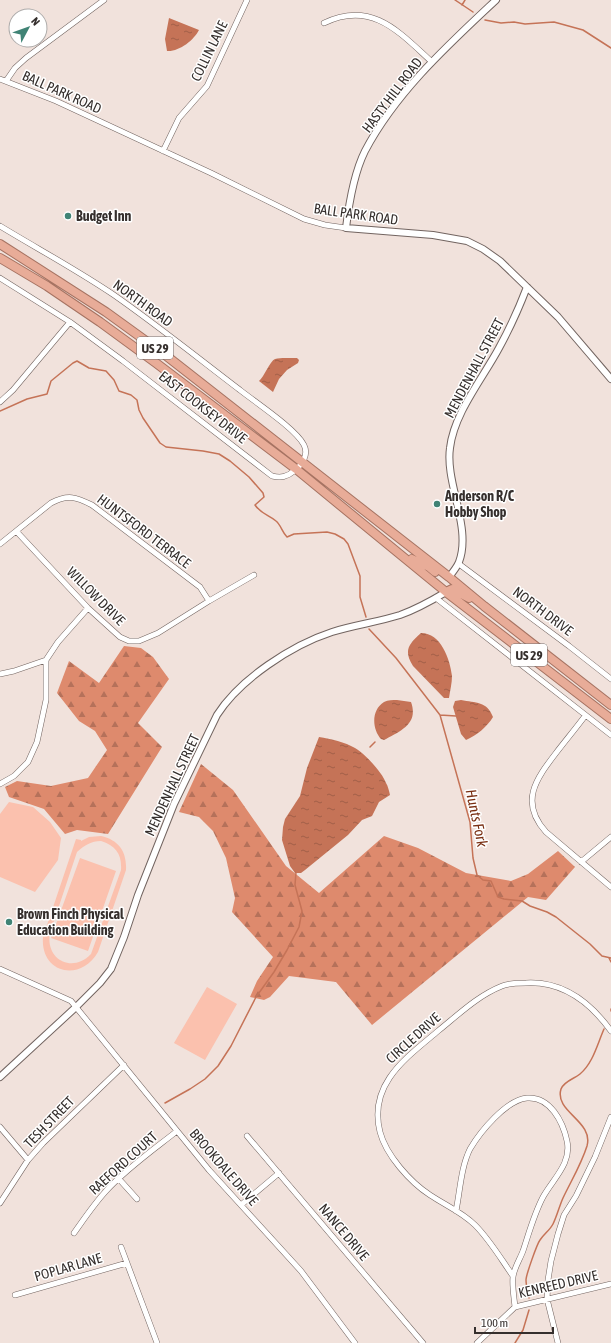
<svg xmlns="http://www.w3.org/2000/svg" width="611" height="1343" viewBox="0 0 611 1343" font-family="'Asap Condensed',sans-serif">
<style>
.forest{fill:url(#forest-firs)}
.park{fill:#fbc1ae;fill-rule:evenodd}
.water{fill:url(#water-ripples)}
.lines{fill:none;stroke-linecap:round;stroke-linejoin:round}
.stream{stroke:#c57357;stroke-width:1.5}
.minor-casing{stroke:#726460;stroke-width:6}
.tertiary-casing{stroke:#726460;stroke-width:8}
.trunk-casing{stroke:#a67362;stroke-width:10}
.minor{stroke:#fff;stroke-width:5}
.tertiary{stroke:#fff;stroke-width:6}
.trunk{stroke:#e8ac98;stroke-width:8}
.poi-dot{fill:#408375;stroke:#fff;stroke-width:1.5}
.labels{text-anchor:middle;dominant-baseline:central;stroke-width:3;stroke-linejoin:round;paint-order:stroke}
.shield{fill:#fff;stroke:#726d6c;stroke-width:1}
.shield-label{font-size:13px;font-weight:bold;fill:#352f2d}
.street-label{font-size:14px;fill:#352f2d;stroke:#fff}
.poi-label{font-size:14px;font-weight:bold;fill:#352f2d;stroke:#fff;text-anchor:start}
.water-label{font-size:15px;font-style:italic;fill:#782d10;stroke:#fff}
</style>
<defs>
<pattern id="forest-firs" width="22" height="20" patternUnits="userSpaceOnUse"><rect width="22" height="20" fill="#de8a6d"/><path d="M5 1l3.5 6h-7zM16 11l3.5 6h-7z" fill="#b5715a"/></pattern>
<pattern id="water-ripples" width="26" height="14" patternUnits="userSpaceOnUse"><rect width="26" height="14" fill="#c57357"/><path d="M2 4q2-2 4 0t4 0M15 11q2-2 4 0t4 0" fill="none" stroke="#a15f48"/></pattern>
</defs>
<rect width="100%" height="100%" fill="#f1e2dc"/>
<path class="forest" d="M 124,646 L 141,648 L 153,657 L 169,679 L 138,723 L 162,747 L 108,834 L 77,830 L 65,834 L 44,809 L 9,797 L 5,787 L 17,781 L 51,786 L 88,778 L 107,750 L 95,731 L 79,721 L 57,693 L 69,661 L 99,683 Z
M 201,764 L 233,790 L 286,866 L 319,893 L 384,836 L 418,848 L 466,873 L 511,881 L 528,874 L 558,851 L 575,867 L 546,900 L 528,897 L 372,1025 L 336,982 L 289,976 L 270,997 L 264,1000 L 250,997 L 257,981 L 273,957 L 232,912 L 235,898 L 226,858 L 213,831 L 199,817 L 179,812 Z"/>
<path class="park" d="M 9,802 L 33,807 L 50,822 L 61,838 L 58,860 L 35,892 L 0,877 L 0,814 Z
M 101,836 C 119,840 127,852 126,870 L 98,952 C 80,983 40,973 43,937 L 76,839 L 81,840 L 81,841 L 89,837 ZM 101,841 C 116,846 122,854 121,870 L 91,954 C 72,974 45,959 50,933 L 77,852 C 85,845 91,841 101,841 Z
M 80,858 L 116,871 L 88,951 L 51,938 Z
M 207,987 L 237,1004 L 205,1060 L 174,1043 Z"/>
<path class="water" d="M 169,18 L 199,30 C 194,40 179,52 167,51 L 165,39 Z
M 285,358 L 297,358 L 299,360 L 298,363 L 287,370 L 279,379 L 273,392 L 259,381 C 264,377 270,361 275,359 C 278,358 282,358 285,358 Z
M 421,633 C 441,633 450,659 452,676 C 452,683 450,691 449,698 L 444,698 L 413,666 C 403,650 409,644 421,633 Z
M 397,700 L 411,702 C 419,724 400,731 384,740 L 381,739 C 372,729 371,710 384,702 C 388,700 393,700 397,700 Z
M 461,700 C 476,703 487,701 493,717 C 487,727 477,735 466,740 L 461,734 L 453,707 L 455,701 Z
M 319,737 C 331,739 345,742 355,748 C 365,754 382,772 386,783 C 388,786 389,791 390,795 L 379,802 L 372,816 L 362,820 L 348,835 L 305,870 L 301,873 L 295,873 L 290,866 L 282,840 L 283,827 L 285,819 L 300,796 L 307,768 Z"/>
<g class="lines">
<path class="stream" d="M 455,0 L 473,12
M 462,5 L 465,0
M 485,20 L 501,23 L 514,22 L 525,24 L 554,22 L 583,30 L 611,48
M 0,411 L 27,399 L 47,394 L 51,381 L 73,363 L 77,361 L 89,368 L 106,371 L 114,380 L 119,391 L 131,395 L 137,400 L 139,410 L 143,418 L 160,443 L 166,447 L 203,451 L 219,454 L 230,461 L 249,477 L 263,493 L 264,497 L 255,505 C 261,514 269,515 276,521 C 281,525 282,532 287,537 L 294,534 L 327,532 L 335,534 L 344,539 L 348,544 L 360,576 L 360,597 L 366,617
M 369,629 L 396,658 L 440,715 L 470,822 L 473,858 L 477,875 L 483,880 L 491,881 L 498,897 L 504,899 L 522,901 L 530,906 L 547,912 L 556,917 L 590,944 L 602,956 L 611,958
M 440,715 L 456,716
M 370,747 L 375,742
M 609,958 L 611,962
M 611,1011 L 611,1009
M 165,1103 L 190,1089 L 205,1079 L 218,1066 L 231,1046 L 256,997 L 274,972 L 287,950 L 299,927 L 302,911 L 295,885 L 296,872
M 529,1298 C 528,1292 526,1286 526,1280 C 526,1275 537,1244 540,1240 C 544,1234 550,1230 553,1224 C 557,1216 559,1207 563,1198 C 571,1181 581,1165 587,1146 C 594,1121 554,1112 561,1089 C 564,1081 574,1079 580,1074 C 593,1063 597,1045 604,1029
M 515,1343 L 523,1330 L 529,1310"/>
<g class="minor-casing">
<path id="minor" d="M 324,23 C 372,0 399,32 432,62
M 0,79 L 56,101 L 211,173 L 304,219 L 325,225 L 346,228
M 6,81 L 15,68 L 26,58 L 104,0
M 163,151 L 179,118 L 207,86 L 247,0
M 0,226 C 38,249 77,270 114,295 C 157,325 198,358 240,390 C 255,402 296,429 304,445 C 309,455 302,465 294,471 C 287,477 281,478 272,476 L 123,361 L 70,322 L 0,278
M 0,402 L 13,390 L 70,322
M 17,532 L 88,608 L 120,637 L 129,641 L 139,641 L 158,633 L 209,601 L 254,575
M 0,544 L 51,503 C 68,494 76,497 92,505 L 200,587 L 209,601
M 459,564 L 569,646 L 611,679
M 436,598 L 611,735
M 46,660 L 58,642 L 88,608
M 0,674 L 14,671 L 46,660
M 585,716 C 576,728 566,740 556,753 C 536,779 519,802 546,832 L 611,887
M 0,784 L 14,776 L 28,762 L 37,742 L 46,700 L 46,660
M 581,862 L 611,837
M 0,969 L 71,1001 L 209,1170 L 301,1271 L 355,1343
M 0,1127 L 28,1160
M 247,1136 L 423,1343
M 119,1179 L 137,1199
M 0,1203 L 28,1160 L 43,1143 L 124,1065
M 241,1205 L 279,1173
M 456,1211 C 460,1191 461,1167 470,1149 C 480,1132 506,1100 527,1098 C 550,1096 563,1122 567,1141 C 572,1163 553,1179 543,1197 C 534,1214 529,1233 523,1251 C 520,1259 514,1268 513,1277 C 512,1286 514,1297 515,1307
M 74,1233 C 84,1219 94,1204 106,1191 C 126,1169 153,1150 177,1131
M 121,1247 L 157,1343
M 513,1276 C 501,1259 490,1240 475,1225 C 462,1212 445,1205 430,1195 C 410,1182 386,1155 380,1132 C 368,1084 406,1058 438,1031 C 458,1015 477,996 502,986 C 509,983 518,983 526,983 C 563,981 590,1002 611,1031
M 15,1295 L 127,1263
M 477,1343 L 515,1307 L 611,1284
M 558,1343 L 547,1299 L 548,1280 L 551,1261 L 558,1234 L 564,1215 L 576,1196 L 595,1157 L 611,1117"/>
</g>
<g class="tertiary-casing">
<path id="tertiary" d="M 496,0 C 448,45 396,92 365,151 C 354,173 349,203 346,228 L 433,235 L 467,241 L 483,249 L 500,261 L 558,317 L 611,379
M 449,577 C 453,572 457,567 459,562 C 472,528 445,483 450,448 C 454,413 483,378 499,348 C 510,328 519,308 527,287
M 0,1077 L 76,1007 L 100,983 L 111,969 L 124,937 L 138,895 L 174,804 L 217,715 C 240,679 292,645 332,632 C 354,625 378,622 400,615 C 417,609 431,601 446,592"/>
</g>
<g class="trunk-casing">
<path id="trunk" d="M 0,244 L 106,312 L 164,354 L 449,577 L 484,606 L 611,705
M 0,258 L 47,286 L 100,322 L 156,363 L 296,469 L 446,592 L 611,719
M 412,559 L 429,567 L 435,572
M 446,592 L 452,589 L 469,598"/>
</g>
<use href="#minor" class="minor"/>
<use href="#tertiary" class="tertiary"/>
<use href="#trunk" class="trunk"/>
</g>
<g class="poi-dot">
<circle cx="68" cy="216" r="4"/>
<circle cx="437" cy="504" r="4"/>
<circle cx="9" cy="922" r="4"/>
</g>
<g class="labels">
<g class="shield">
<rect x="137" y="337" width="36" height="22" rx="3"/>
<rect x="511" y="644" width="36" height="22" rx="3"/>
</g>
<g class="shield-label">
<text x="155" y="348">US 29</text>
<text x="529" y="655">US 29</text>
</g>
<g class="street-label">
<text transform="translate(209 51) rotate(-64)">COLLIN LANE</text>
<text transform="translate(62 92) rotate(24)">BALL PARK ROAD</text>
<text transform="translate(392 95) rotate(-53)">HASTY HILL ROAD</text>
<text transform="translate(356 214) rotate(8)">BALL PARK ROAD</text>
<text transform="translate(143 303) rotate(36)">NORTH ROAD</text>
<text transform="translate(474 368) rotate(-62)">MENDENHALL STREET</text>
<text transform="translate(203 407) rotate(38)">EAST COOKSEY DRIVE</text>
<text transform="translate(144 531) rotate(37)">HUNTSFORD TERRACE</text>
<text transform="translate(96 596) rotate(45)">WILLOW DRIVE</text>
<text transform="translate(543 611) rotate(37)">NORTH DRIVE</text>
<text transform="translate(172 785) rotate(-65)">MENDENHALL STREET</text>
<text transform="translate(413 1038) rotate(-42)">CIRCLE DRIVE</text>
<text transform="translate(49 1122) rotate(-46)">TESH STREET</text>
<text transform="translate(123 1163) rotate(-42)">RAEFORD COURT</text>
<text transform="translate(224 1167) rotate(49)">BROOKDALE DRIVE</text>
<text transform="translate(344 1232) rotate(50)">NANCE DRIVE</text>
<text transform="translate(68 1267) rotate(-16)">POPLAR LANE</text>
<text transform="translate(558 1284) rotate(-13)">KENREED DRIVE</text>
</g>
<g class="poi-label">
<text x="76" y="216">Budget Inn</text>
<text x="445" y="496">Anderson R/C<tspan x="445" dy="16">Hobby Shop</tspan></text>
<text x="17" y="914">Brown Finch Physical<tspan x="17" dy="16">Education Building</tspan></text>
</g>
<g class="water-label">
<text transform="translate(477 818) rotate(78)">Hunts Fork</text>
</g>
</g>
<g transform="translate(28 28) rotate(49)"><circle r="19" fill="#ffffff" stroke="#aeacab"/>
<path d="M0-3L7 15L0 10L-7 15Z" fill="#408375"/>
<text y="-6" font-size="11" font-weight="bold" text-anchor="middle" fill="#352f2d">N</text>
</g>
<path d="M475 1327v6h78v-6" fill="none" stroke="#352f2d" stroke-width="2"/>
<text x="481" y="1327" font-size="12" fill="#352f2d" stroke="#ffffff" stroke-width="3" paint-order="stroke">100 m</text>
</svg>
